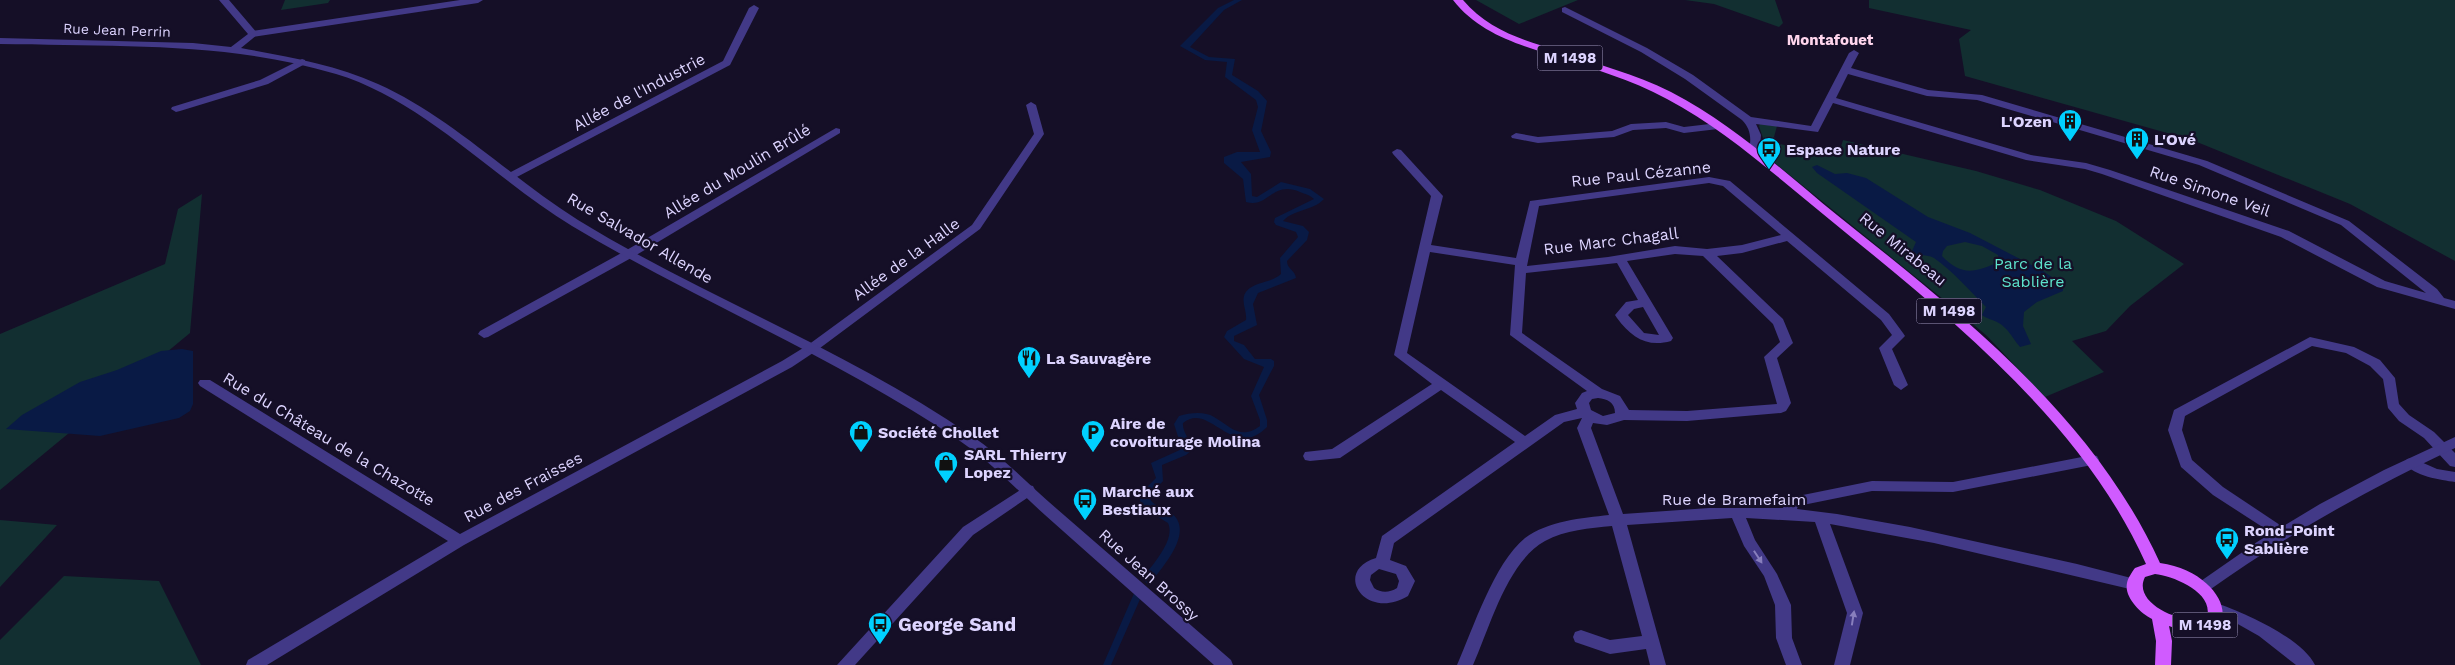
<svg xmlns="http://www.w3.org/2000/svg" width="2455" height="665" viewBox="0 0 2455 665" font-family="'Work Sans',sans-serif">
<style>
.green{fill:#122f31}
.water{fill:#091a45;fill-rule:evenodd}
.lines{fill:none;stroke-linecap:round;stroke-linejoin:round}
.minor{fill:#423987;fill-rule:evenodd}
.tertiary{fill:#423987;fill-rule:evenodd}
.primary{fill:#d05bff;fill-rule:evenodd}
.oneway{fill:#887fbd}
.labels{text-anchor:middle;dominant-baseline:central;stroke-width:4.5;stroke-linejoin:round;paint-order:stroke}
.far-street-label{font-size:14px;fill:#ddd4ff;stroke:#150f27}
.far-neighbourhood-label{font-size:15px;font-weight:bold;fill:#ffd6ed;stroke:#150f27}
.shield{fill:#150f27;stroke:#a199be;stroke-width:1}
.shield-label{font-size:15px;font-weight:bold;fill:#ddd4ff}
.street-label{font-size:16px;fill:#ddd4ff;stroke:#150f27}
.poi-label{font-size:16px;font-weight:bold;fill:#ddd4ff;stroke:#150f27;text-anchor:start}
.park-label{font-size:16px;fill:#5de2cc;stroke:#150f27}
.near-poi-label{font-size:19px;font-weight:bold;fill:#ddd4ff;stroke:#150f27;text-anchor:start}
</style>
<rect width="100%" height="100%" fill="#150f27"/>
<path class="green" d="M 285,0 L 330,0 L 328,3 L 281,10 Z
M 1476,0 L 1578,0 L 1519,24 Z
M 1685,0 L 1775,0 L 1783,23 L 1779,27 L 1714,4 Z
M 1869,0 L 2455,0 L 2455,261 L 2350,204 L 2192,140 L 1965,76 L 1959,39 L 1971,30 L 1869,8 Z
M 1760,124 L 1777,126 L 1774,137 L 1780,144 L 1838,157 L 1843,140 L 1976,171 L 2040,190 L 2116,221 L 2184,264 L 2130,306 L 2106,331 L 2072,341 L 2104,372 L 2045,397 L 1987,336 L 1959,312 L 1770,159 L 1759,126 Z
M 202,194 L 190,333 L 0,490 L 0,334 L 165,264 L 178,209 Z
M 0,520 L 57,525 L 0,587 Z
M 64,576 L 159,581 L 201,665 L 0,665 L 0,640 Z"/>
<path class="water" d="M 1234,0 L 1242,0 L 1224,10 L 1190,47 L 1209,57 L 1235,59 L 1232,75 L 1258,91 L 1267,101 L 1261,131 L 1271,152 L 1270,157 L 1241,162 L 1251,174 L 1252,196 L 1257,197 L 1281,182 L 1310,189 L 1324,199 C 1313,211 1294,209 1283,221 L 1303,226 L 1309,232 L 1307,240 L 1287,261 C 1287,269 1295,270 1296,278 L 1258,293 L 1253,304 L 1257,325 L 1234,336 L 1234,341 L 1244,345 L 1255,359 L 1271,359 L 1274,361 L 1274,366 L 1259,395 L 1267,420 L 1267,427 C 1232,462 1210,401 1183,423 C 1182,433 1192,440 1191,451 L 1186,455 L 1162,465 L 1163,481 L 1149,497 C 1152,506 1163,507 1170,512 C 1197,531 1161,568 1149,585 L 1142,579 C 1152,565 1176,540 1168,523 L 1145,509 L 1140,501 L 1141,493 L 1156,478 L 1151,463 L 1182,449 L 1174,424 L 1179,416 C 1190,413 1204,411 1214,417 C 1230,426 1240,441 1260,426 L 1260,420 L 1251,396 L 1264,367 L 1244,359 L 1224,337 L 1227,331 L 1246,320 C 1247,312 1242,304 1244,296 C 1249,281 1271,284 1281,274 L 1280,258 L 1298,237 L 1296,232 L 1276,225 L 1274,222 L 1275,218 L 1314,199 C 1310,195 1305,194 1300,192 C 1272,180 1268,209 1246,202 L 1243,179 L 1224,163 L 1224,157 L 1237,152 L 1260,152 L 1252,130 L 1258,107 L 1256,100 L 1225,77 L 1227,62 L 1205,60 L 1180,46 L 1218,8 Z
M 1817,165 L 1835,174 L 1847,173 L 1866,178 L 1928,217 L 1970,233 L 2043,271 L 2063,285 L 2063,291 L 2037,302 L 2024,312 L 2023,326 L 2031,344 L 2020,347 C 2014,340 2010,332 2004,327 C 1998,320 1988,320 1982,315 L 1986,307 C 1970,291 1953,271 1934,258 C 1927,254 1919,257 1912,251 L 1916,242 L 1817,173 L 1812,167 ZM 1965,242 L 1982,246 L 1998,255 L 1999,262 C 1975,272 1962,277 1942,256 L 1943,251 L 1947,246 Z
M 182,349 L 193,351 L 193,404 L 190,411 L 179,418 L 100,436 L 6,429 L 22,415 L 80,382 L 117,370 L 161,351 Z
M 1135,591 L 1141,597 L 1111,665 L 1103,665 Z"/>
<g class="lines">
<path class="minor" d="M 460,0 L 483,0 L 478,3 L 253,37 L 248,34 L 253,31 Z
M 754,5 L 759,8 L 730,65 L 515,178 L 507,178 L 506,176 L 507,174 L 723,61 L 749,8 Z
M 1565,7 L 1647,48 L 1693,75 L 1751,117 L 1811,126 L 1849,53 L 1854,50 L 1859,53 L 1851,68 L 1928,90 L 1982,95 L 2207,161 L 2349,221 L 2437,289 L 2444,298 L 2455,301 L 2455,309 L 2377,287 L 2281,237 L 2102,174 L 2085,169 L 2026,160 L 1833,103 L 1818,132 L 1756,124 L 1761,135 L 1760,146 L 1754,151 L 1746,151 L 1745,149 L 1750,144 C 1751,135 1749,127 1742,120 L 1685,79 L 1641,52 L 1562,12 L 1562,8 ZM 1848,74 L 1927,96 L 1977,100 L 2199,165 L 2341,225 L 2426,293 L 2385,281 L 2289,231 L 2110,170 L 2086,163 L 2031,155 L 1836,98 Z
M 302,59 L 305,60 L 305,64 L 268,84 L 180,111 L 176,112 L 171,109 L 172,107 L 260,80 Z
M 1031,102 L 1036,105 L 1044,134 L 980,229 L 816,351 L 792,367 L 464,545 L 267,665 L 246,665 L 248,660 L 448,541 L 200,386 L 198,383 L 200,380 L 210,380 L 460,534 L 782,361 L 808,345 L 972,225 L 1034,134 L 1026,105 Z
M 1666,122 L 1684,127 L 1718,123 L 1723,126 L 1718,129 L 1684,133 L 1666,128 L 1633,130 L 1614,137 L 1538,143 L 1512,138 L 1511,136 L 1516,133 L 1538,137 L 1612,131 L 1631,124 Z
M 836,128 L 840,129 L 840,133 L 633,257 L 488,337 L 484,338 L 478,334 L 480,331 L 625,251 Z
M 1397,149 L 1401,150 L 1443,196 L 1431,245 L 1516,258 L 1530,201 L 1709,177 L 1730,181 L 1889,314 L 1903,333 L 1905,336 L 1892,349 L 1908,385 L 1901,390 L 1894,385 L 1879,348 L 1892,335 L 1881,320 L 1787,241 L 1742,253 L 1717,256 L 1783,319 L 1793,343 L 1777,358 L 1791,403 L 1786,411 L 1781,413 L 1687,421 L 1624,420 L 1607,425 L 1593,423 L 1591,428 L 1623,514 L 1709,508 L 1783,508 L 1788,498 L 1793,497 L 1872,481 L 1953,482 L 2092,455 L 2097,456 L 2099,460 L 2097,464 L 1953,492 L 1872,491 L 1798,506 L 1797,509 L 1837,514 L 1910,527 L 2077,564 L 2139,580 L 2142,584 L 2139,588 L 2134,590 L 1934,543 L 1830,524 L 1863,613 L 1850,665 L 1834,665 L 1847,613 L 1815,522 L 1746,518 L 1755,540 L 1777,574 L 1791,605 L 1792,638 L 1802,665 L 1786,665 L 1776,638 L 1775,605 L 1764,576 L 1744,546 L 1732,518 L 1627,525 L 1666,665 L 1650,665 L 1646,649 L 1610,654 L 1575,642 L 1573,637 L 1575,632 L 1581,630 L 1610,640 L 1642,636 L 1612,526 C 1590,528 1565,530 1545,541 C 1507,562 1490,627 1473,665 L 1457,665 C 1473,629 1494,563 1525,538 C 1548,521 1582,518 1609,515 L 1577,428 L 1582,418 L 1564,422 L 1394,543 L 1390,560 L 1406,566 L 1415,581 L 1408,596 C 1365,622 1332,571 1376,558 L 1382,536 L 1515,442 L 1441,390 L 1340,458 L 1310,461 L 1305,460 L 1303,456 L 1305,452 L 1332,449 L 1432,384 L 1394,355 L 1431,196 L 1393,154 L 1392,152 ZM 1709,183 L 1723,186 L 1781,235 L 1742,245 L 1707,249 L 1675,246 L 1608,257 L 1527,266 L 1539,206 ZM 1430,252 L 1515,265 L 1510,335 L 1587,391 L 1582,393 L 1575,403 L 1577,409 L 1555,415 L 1525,436 L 1407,353 ZM 1675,254 L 1703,256 L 1773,324 L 1780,342 L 1764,357 L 1777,404 L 1687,411 L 1629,410 L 1620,396 L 1602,389 L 1522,333 L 1526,273 L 1617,263 L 1638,300 L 1626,302 L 1615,315 L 1617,318 C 1631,337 1647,348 1671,341 L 1673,338 L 1627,261 ZM 1643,307 L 1659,335 L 1644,333 L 1628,315 L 1634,309 ZM 1598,398 C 1607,399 1615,402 1615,413 L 1603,416 L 1591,410 L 1589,403 L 1592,399 ZM 1379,569 L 1396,574 L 1399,581 L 1397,588 C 1389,593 1381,593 1374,588 L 1370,580 L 1371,575 Z
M 2310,337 L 2354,347 L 2380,360 L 2395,378 L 2399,404 L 2409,415 L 2434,432 L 2455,453 L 2455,467 L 2450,466 L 2424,438 L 2399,421 L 2388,408 L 2383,379 L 2370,366 L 2346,353 L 2312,346 L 2185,416 L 2182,430 L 2192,460 L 2223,487 L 2286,529 L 2288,533 L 2286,537 L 2281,539 L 2213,495 L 2181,467 L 2168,430 L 2174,410 Z
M 2412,458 L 2437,469 L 2455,472 L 2455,482 C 2441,480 2413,476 2405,463 L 2407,459 Z
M 1028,485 L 1033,486 L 1035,490 L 1033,494 L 973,535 L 855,665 L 837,665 L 963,527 Z
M 2216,603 C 2243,612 2302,638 2315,665 L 2296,665 L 2259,636 L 2236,623 L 2211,613 L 2208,609 L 2211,605 Z"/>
<path class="tertiary" d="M 219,0 L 229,0 L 258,34 L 241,48 C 288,57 334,64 378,84 C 450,116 511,178 578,220 C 705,298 848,350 972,436 C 1002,456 1029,485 1057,509 C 1115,559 1173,610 1231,660 L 1233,665 L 1214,665 C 1158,615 1101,565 1045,515 C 1018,491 991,462 960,441 C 837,358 699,302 572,226 C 496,180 423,100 336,74 C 227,41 112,47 0,44 L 0,38 L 193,43 L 231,47 L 248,34 Z
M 2455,437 L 2455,448 C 2369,489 2286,535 2208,591 L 2203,593 L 2198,591 L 2195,587 L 2198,583 L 2257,542 L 2320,504 L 2384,470 Z"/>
<path class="primary" d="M 1453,0 L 1463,0 C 1488,30 1523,40 1559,51 C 1596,64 1635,74 1671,92 C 1733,124 1784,172 1837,215 C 1960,313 2093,416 2160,563 C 2233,573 2250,654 2169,626 L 2172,641 L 2171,665 L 2155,665 L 2156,641 L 2152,619 C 2140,613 2124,597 2127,583 C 2128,578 2132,572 2135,568 L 2146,564 C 2082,421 1948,316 1829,219 C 1777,177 1727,131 1667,99 C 1631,79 1590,68 1551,55 C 1514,43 1478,32 1453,0 ZM 2155,574 C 2173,576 2214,592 2207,617 C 2186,627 2131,604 2145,577 Z"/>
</g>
<defs><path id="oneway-solid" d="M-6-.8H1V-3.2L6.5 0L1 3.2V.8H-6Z" transform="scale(1.25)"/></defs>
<g class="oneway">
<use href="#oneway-solid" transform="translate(1758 557) rotate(57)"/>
<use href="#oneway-solid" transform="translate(1853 618) rotate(-81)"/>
</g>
<defs>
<g id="building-pin" transform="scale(1.25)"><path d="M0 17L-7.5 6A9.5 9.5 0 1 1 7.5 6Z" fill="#00d0ff" stroke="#150f27"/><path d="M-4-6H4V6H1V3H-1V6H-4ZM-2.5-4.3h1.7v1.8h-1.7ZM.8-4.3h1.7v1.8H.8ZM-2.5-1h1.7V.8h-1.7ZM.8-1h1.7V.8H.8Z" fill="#111"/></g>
<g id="bus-pin" transform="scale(1.25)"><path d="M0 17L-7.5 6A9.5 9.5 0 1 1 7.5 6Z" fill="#00d0ff" stroke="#150f27"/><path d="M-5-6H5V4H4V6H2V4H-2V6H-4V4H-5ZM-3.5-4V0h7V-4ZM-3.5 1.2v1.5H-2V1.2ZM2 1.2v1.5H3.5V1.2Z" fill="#111"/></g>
<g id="restaurant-pin" transform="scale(1.25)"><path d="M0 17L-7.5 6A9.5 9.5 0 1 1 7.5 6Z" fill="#00d0ff" stroke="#150f27"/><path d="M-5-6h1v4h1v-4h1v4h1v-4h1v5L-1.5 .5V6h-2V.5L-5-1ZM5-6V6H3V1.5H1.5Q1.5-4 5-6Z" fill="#111"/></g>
<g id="shop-pin" transform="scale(1.25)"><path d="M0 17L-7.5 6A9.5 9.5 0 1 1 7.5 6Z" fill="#00d0ff" stroke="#150f27"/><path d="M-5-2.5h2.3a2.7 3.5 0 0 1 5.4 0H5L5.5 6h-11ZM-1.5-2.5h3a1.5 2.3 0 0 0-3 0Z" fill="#111"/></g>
<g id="parking-pin" transform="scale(1.25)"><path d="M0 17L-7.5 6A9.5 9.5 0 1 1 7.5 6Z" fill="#00d0ff" stroke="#150f27"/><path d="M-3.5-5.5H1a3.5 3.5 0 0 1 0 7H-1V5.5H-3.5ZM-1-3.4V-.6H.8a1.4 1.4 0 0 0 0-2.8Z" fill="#111"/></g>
</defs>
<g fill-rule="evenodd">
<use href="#building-pin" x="2070" y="121"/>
<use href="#building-pin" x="2137" y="139"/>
<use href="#bus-pin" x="1769" y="149"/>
<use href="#restaurant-pin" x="1029" y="358"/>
<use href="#shop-pin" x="861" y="432"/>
<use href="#parking-pin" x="1093" y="432"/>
<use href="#shop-pin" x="946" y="463"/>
<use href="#bus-pin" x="1085" y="500"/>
<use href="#bus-pin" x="2227" y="539"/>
<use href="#bus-pin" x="880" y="624"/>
</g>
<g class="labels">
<g class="far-street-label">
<text transform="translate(117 30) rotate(2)">Rue Jean Perrin</text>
</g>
<g class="far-neighbourhood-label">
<text x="1830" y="40">Montafouet</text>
</g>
<g class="shield">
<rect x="1537.5" y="45.5" width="65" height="25" rx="4"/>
<rect x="1916.5" y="298.5" width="65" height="25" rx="4"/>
<rect x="2172.5" y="612.5" width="65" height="25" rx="4"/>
</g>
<g class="shield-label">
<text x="1570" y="58">M 1498</text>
<text x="1949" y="311">M 1498</text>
<text x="2205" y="625">M 1498</text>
</g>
<g class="street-label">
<text transform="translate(639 92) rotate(-28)">Allée de l'Industrie</text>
<text transform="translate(737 171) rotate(-31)">Allée du Moulin Brûlé</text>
<text transform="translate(1641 174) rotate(-6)">Rue Paul Cézanne</text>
<text transform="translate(2210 191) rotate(19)">Rue Simone Veil</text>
<text transform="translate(640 238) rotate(30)">Rue Salvador Allende</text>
<text transform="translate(1611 241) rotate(-7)">Rue Marc Chagall</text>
<text transform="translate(1903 249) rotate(39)">Rue Mirabeau</text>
<text transform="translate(906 259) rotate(-36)">Allée de la Halle</text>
<text transform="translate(329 439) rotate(31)">Rue du Château de la Chazotte</text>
<text transform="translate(523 487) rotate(-28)">Rue des Fraisses</text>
<text x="1734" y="499">Rue de Bramefaim</text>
<text transform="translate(1149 575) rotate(42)">Rue Jean Brossy</text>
</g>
<g class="poi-label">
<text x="2052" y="121" text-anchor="end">L'Ozen</text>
<text x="2154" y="139">L'Ové</text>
<text x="1786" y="149">Espace Nature</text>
<text x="1046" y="358">La Sauvagère</text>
<text x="1110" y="423">Aire de<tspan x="1110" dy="18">covoiturage Molina</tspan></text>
<text x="878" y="432">Société Chollet</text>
<text x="964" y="454">SARL Thierry<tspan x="964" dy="18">Lopez</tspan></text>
<text x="1102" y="491">Marché aux<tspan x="1102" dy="18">Bestiaux</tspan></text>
<text x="2244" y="530">Rond-Point<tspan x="2244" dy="18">Sablière</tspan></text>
</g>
<g class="park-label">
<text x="2033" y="263">Parc de la<tspan x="2033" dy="18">Sablière</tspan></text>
</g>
<g class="near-poi-label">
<text x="898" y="624">George Sand</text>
</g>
</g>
</svg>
